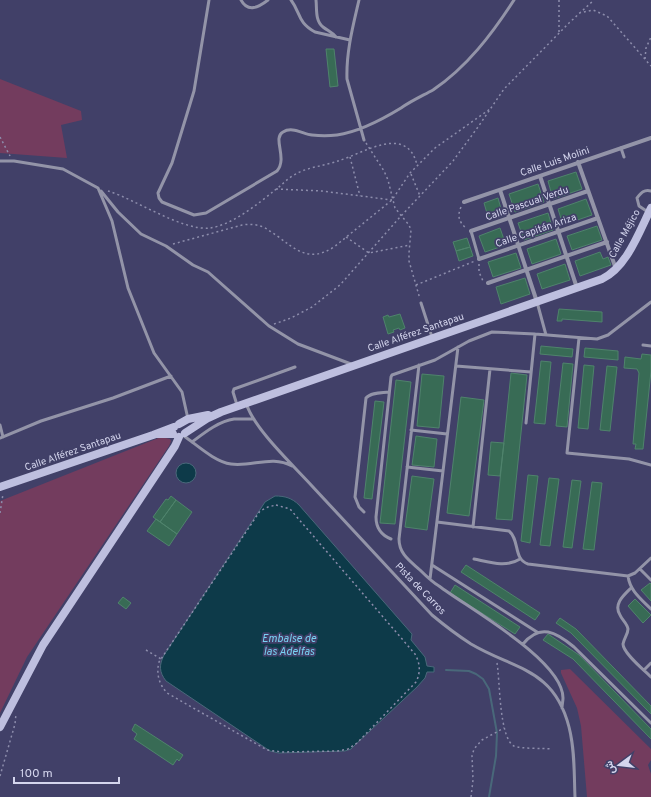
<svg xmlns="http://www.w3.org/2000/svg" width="651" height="797" viewBox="0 0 651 797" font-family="Overpass,Vazirmatn,sans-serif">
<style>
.green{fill:#733c5e}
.water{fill:#0d3a49;stroke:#49687a}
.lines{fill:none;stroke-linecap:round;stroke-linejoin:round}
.stream{stroke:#49687a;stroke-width:2}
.building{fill:#386b55;stroke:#4f836c}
.path{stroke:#8d8dac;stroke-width:1.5;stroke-dasharray:2 3;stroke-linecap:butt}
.lane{stroke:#9394a8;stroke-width:3}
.street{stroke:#9394a8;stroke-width:4}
.secondary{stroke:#bebfdf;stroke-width:8}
.labels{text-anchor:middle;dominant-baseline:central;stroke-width:3.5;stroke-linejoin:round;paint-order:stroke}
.street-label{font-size:10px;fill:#d4d5ed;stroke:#414068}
.water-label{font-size:11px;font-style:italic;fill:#78d2f3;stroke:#414068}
</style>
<rect width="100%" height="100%" fill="#414068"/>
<path class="green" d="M 0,79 L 81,111 L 82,120 L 61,125 L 67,158 L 0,153 Z
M 161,437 L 170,439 L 171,441 L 169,446 L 27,657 L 0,713 L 0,501 Z
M 570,669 L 651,749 L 651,760 L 648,765 L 651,774 L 651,797 L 587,797 L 581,726 L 577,708 L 561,673 L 561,670 Z"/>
<path class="water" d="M176 473a10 10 0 1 1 20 0a10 10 0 1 1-20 0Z
M 275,496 C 285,496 292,498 299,505 L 412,634 L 411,640 L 425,657 L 427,666 L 434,667 L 434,672 L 427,672 L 425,678 L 417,687 L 356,744 L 351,749 L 345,751 L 279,753 L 270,751 L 166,681 C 159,672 159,665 164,655 L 265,502 Z"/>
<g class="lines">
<path class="stream" d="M 446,670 L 469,671 L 476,674 L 483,679 L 489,689 L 497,733 L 496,756 L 489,797"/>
</g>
<path class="building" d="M 326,49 L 334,49 L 338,86 L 330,87 Z
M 576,172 L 582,189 L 553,199 L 548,181 Z
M 538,184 L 544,202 L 515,212 L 509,194 Z
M 498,198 L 503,216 L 489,220 L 484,203 Z
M 586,199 L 592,215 L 563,225 L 558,209 Z
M 548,213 L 553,230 L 524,240 L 518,223 Z
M 597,226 L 602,240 L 572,250 L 567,236 Z
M 500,228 L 506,245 L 485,252 L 479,236 Z
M 467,238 L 470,247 L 456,251 L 453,242 Z
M 556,239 L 561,254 L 532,264 L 527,249 Z
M 470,247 L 473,256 L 459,261 L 456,251 Z
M 600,252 L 603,259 L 608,257 L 611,265 L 580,276 L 575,261 Z
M 516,253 L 521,268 L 493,277 L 488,262 Z
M 565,264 L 570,280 L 542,289 L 537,274 Z
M 525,278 L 530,294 L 501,304 L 496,287 Z
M 559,309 L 602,312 L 602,322 L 562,319 L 562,321 L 557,321 Z
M 400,314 L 405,328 L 400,330 L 399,328 L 393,330 L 394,332 L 388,334 L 383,317 L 388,315 L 389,317 Z
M 541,346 L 573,349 L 572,357 L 540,354 Z
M 585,348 L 618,351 L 618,360 L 584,357 Z
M 642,354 L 651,355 L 651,371 L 643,449 L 635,449 L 636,444 L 633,444 L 639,373 L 637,369 L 624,368 L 625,357 L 641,359 Z
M 541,361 L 551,362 L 545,424 L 534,423 Z
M 563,363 L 573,364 L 567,427 L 556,426 Z
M 584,365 L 594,366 L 588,429 L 578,428 Z
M 607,366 L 617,367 L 610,431 L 600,430 Z
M 511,373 L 527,375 L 512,520 L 496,519 Z
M 422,374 L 444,376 L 439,428 L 417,426 Z
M 396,380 L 411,382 L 395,524 L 380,523 Z
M 461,397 L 484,400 L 469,516 L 447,513 Z
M 375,401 L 384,402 L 372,499 L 364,498 Z
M 416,436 L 437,439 L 434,467 L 412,465 Z
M 491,442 L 504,443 L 500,476 L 488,475 Z
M 528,475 L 538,476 L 530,543 L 521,541 Z
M 412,476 L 434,479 L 427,530 L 405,527 Z
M 549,478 L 559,479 L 550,546 L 540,545 Z
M 572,480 L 581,481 L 572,548 L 563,547 Z
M 592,482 L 602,483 L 594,550 L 583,549 Z
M 171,496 L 176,500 L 160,522 L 153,517 L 166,499 L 168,500 Z
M 176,500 L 192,512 L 177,534 L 160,522 Z
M 156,519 L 177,534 L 169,546 L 147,531 Z
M 466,565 L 540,613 L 535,620 L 461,572 Z
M 650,583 L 651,584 L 651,601 L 641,590 Z
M 455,585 L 520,627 L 515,634 L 450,593 Z
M 123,597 L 131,603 L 126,609 L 118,603 Z
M 635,599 L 651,615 L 643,623 L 628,606 Z
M 560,618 L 576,629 L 651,706 L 651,714 L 571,633 L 556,623 Z
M 548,634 L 579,655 L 651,729 L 651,739 L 573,659 L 543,640 Z
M 135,724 L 183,755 L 179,761 L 177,759 L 173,765 L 134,739 L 137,734 L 132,730 Z"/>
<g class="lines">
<path class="path" d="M 579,13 L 593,10 L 607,16 L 651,66
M 559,32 L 559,0
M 645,59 L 646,48 L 651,37
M 0,137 L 10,156
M 366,143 L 384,171 L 388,180 L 395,208 L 409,225 L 411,230 L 409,253 L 409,261 L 420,299
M 350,157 L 360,196
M 411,174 L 420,196
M 276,189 L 322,191 L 392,200
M 108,191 C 137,200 182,231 210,228 C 232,225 258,204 275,190 C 282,185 287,179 294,175 C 307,167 324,166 338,161 C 362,154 407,123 417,165
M 461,207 C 457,216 459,222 466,228
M 346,237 L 369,253 L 410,245
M 173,244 L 242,225 C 249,224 256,224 263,227 C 268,229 272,233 276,235 C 296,250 309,263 334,247 L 392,200 L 410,173 L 435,148 L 490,109
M 479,264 L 479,272 L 483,281
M 416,285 L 475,261
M 274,324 L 291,318 L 312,307 L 340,285 L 401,216 L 453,161 L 478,127 L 504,89 L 569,23 L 594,0
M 276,505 L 290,509 L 415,654 C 420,663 421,672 416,682 L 357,743 L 348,749 L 338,751 L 282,752 L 267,750 L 167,693 C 159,684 156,674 159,662 L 260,511 L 268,507 Z
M 0,513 L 3,494
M 146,650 L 161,659
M 497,663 C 500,680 499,738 514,746 C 522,749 542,748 551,749
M 0,776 L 15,724 L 16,714
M 471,797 L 473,780 L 472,756 L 474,749 L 482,740 L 504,728"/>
<path class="lane" d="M 209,0 L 194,91 L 172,163 L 158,193 L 159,198 L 162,202 L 194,215 L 206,213 L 277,171 C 288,158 272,138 283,132 C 292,126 303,134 312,135 C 320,136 329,136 337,135 C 358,132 383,119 401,108 C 411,101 422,96 433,90 C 467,67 492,34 514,0
M 241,0 C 248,13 259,7 268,0
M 291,0 C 301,13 297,22 315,32 L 350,40
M 316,0 C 317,9 315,21 323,27 C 328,31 332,32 336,37
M 359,0 C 353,26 346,52 347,79 L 364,140
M 621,148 L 624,157
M 0,161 L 14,161 L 63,169 L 98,188 L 112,221 L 128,288 L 154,353 L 182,392 L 188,419
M 101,191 L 118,212 L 141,234 L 166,246 L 193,265 L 208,272 L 269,326 L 298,344 L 351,364
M 648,212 L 639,206 L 637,198 C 641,193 644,189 651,191
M 471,231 L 479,259
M 537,302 L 546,335
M 421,303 L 432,337
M 579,338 L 567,453 L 629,459 L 651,465
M 643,345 L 651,346
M 419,365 L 399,539 C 399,554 410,561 420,570 C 426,576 432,582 439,586 C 468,608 563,660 563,698 C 563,701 562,705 562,708
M 456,366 L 531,372
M 246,403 C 254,429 293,465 312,486 C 352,529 392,572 432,615 C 444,625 457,635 471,644 C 515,670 554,668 569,727 C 575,750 574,774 575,797
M 237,405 L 233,392 L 234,389 L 295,367
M 526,423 L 535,334
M 0,425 L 3,437
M 411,430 L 447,434
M 184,436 C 197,445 215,462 231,464 C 252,467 272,455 292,466
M 0,438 L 41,421 L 113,398 L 171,376
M 192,442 C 204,433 219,421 234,419 C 241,419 247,419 254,419
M 407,467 L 443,471
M 364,512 L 359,507 L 355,497 L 366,398 C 371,392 382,393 389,392
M 437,522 L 509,531 C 520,540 513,559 528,564 L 628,576 L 635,573 L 651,558
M 473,527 L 490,369
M 391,539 C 381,535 376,527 376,517 L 391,377 L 392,375 L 435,360 L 469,341 L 492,332 L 535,334 L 597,339 L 608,335 L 651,302
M 474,559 C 489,562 506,568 520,559
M 432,565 L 537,632
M 640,569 L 651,580
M 628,576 C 630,591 641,599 651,609
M 430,579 L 458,347
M 631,588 C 624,595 613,604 620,615 C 622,620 627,623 628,629 C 628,634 624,638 623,644 C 623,653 644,670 651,677
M 523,644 C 540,623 556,632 574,647 L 651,723
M 644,670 L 651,663"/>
<path class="street" d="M 578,162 L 616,269
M 540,176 L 577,288
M 500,190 L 537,302
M 464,202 L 651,138
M 471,231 L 588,191
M 479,259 L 598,218
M 488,283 L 607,242"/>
<path class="secondary" d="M 179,424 L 188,419 L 208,415
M 185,433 L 208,418 L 221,412 L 602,279 C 627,267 639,232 651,208
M 158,434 L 173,434
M 0,487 L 153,435 L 174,427
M 0,727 L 43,645 L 175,446 L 179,437"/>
</g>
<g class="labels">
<g class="street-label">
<text transform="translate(555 162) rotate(-19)">Calle Luis Molini</text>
<text transform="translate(527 204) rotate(-19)">Calle Pascual Verdu</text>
<text transform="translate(536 231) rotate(-19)">Calle Capitán Ariza</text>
<text transform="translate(625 234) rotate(-61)">Calle Méjico</text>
<text transform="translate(416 333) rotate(-19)">Calle Alférez Santapau</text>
<text transform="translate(73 452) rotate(-19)">Calle Alférez Santapau</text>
<text transform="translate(420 589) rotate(46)">Pista de Carros</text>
</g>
<g class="water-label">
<text x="289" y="639">Embalse de<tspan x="289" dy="13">las Adelfas</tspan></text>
</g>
</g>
<g transform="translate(619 765) rotate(255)" stroke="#414068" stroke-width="3" paint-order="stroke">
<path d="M0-3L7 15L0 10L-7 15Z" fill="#d4d5ed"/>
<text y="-6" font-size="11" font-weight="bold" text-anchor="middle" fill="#d4d5ed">ش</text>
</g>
<path d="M14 777v6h105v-6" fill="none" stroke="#d4d5ed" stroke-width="2"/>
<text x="20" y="777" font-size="12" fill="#d4d5ed" stroke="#414068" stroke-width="3" paint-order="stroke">100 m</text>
</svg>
